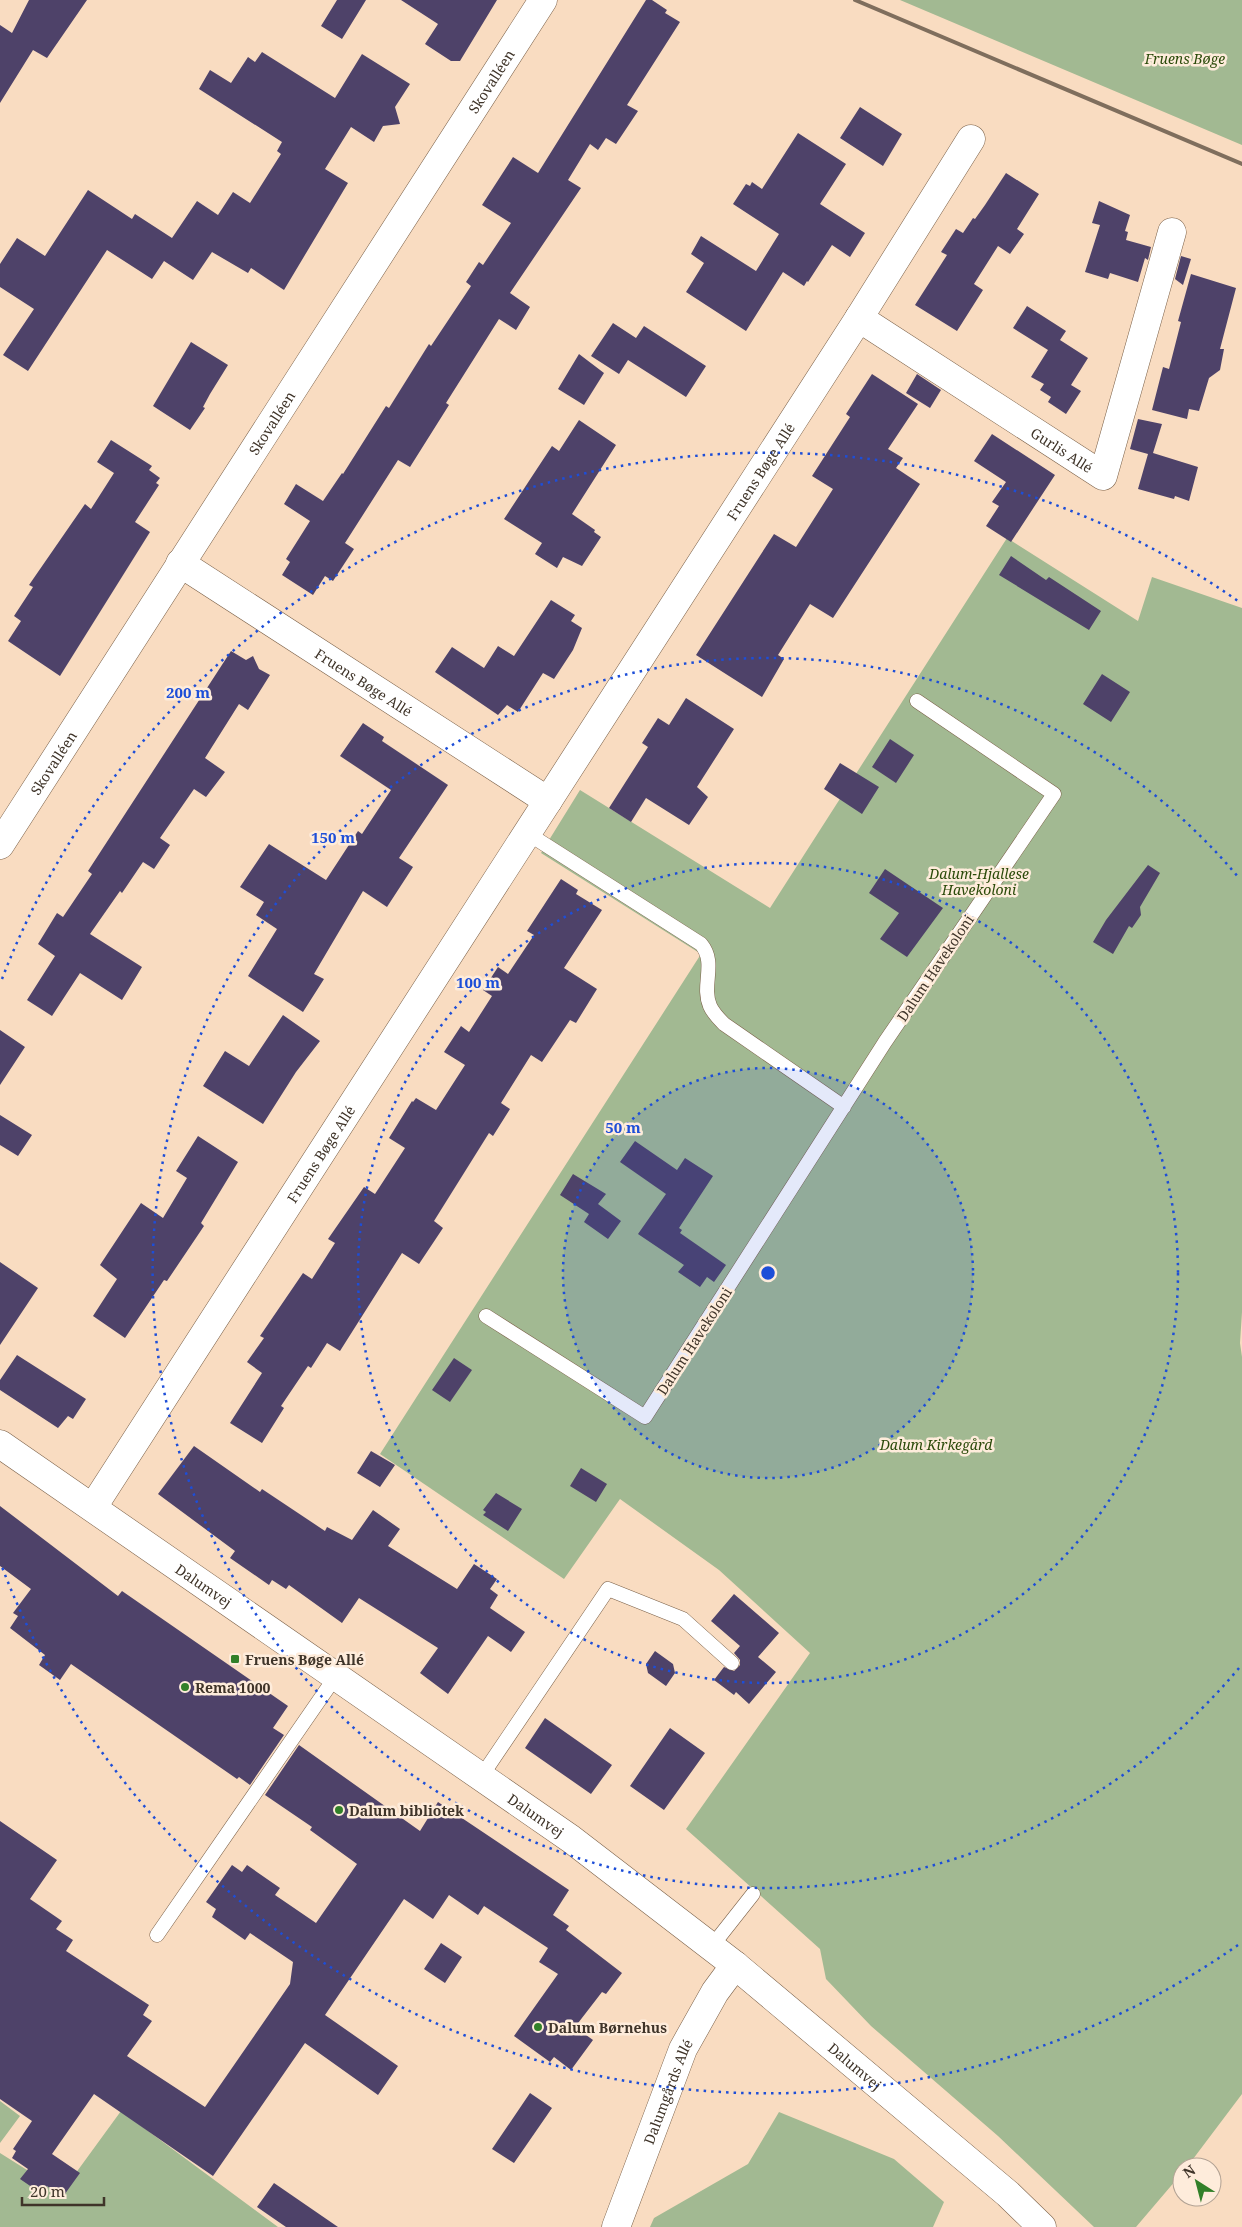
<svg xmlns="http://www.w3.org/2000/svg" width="1242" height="2227" viewBox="0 0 1242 2227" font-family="'Noto Serif',serif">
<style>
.green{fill:#a2b992}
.building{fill:#4e4269}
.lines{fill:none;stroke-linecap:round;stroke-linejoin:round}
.lane-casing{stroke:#7b6149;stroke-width:15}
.street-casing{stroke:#7b6149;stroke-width:29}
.secondary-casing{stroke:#7b6149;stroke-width:29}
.lane{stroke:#fff;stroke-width:14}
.street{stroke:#fff;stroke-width:28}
.secondary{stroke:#fff;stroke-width:28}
.rail{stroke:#7f6e5d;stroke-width:4}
.ring{fill:none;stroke:#1d4ed8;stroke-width:2.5;stroke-dasharray:2.5 5}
.poi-dot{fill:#328029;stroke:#feecdb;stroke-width:2}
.labels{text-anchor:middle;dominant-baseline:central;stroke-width:5;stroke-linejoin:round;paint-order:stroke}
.park-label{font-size:14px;font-style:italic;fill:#2a4a09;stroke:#feecdb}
.street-label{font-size:14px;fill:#3f3429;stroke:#feecdb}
.poi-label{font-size:14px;font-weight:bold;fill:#3f3429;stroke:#feecdb;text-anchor:start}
.centre{fill:#1d4ed8;stroke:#feecdb;stroke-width:2.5}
.ring-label{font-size:15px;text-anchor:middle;font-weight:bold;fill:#1d4ed8;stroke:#feecdb;stroke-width:5;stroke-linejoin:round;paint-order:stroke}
</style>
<rect width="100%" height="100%" fill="#f9dcc1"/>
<path class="green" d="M 900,0 L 1242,0 L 1242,145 Z
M 1007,538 L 1138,621 L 1152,577 L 1242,608 L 1242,1312 L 1240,1343 L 1242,1357 L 1242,2094 L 1187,2167 L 1182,2167 L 1182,2173 L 1136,2227 L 1094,2227 L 998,2136 L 871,2026 L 826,1979 L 820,1949 L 686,1829 L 810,1653 L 719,1570 L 620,1499 L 564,1579 L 380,1454 L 701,954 L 541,853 L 580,790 L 770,908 Z
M 0,2101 L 20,2116 L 0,2143 Z
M 121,2111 L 278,2227 L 0,2227 L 0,2153 L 62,2192 Z
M 779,2112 L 894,2159 L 944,2202 L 933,2227 L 650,2227 L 654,2218 L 748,2164 Z"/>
<path class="building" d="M 29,0 L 87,0 L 47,58 L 33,50 L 0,103 L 0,25 L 12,33 Z
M 337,0 L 366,0 L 342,39 L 321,26 Z
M 401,0 L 497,0 L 460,61 L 451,61 L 425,44 L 438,24 Z
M 646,0 L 652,0 L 667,10 L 665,13 L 680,22 L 627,105 L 638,111 L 616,144 L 606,138 L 598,150 L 590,144 L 568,180 L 581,188 L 510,293 L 530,307 L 516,330 L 499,319 L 446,403 L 449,405 L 410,467 L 398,460 L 345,543 L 354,549 L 333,581 L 325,576 L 313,595 L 282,575 L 290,562 L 286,559 L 310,521 L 284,504 L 296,484 L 323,501 L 342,473 L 343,474 L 386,406 L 389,408 L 429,344 L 431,346 L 471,286 L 466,282 L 479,262 L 483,265 L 511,223 L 482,205 L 513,157 L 538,173 Z
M 262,52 L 335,98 L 362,54 L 410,84 L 395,107 L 400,124 L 383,126 L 374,142 L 351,127 L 325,169 L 348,183 L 284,290 L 251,268 L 248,273 L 212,252 L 193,280 L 164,261 L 152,279 L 107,250 L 28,371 L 3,355 L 34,309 L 0,287 L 0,264 L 17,238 L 45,256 L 88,190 L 132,219 L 135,214 L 172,238 L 197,201 L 218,215 L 233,192 L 250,203 L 281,154 L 277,151 L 282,142 L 199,89 L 210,70 L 231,83 L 248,57 L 255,62 Z
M 860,107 L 902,134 L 883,166 L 840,138 Z
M 798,133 L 846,164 L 820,204 L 865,233 L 850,257 L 832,245 L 808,282 L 807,281 L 804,286 L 783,272 L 746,331 L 686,292 L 704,263 L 691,254 L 701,236 L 756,271 L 779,234 L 733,204 L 746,184 L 750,186 L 752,182 L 762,189 Z
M 1006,173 L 1039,194 L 1017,229 L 1024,234 L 1010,254 L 998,246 L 974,284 L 983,290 L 957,331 L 915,305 L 947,255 L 941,252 L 956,229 L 963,233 L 973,218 L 975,219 L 985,205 Z
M 1099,201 L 1130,215 L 1125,231 L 1128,232 L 1126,240 L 1151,247 L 1148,260 L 1145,258 L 1138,282 L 1110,273 L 1108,279 L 1085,272 L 1100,225 L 1092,223 Z
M 1181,256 L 1191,259 L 1183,285 L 1175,279 Z
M 1191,274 L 1236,288 L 1220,349 L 1224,349 L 1220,370 L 1209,378 L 1199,411 L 1189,409 L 1187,419 L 1152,410 L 1163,367 L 1169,369 L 1181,322 L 1178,321 Z
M 1027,306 L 1066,331 L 1060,340 L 1088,358 L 1071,385 L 1081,391 L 1066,414 L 1048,402 L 1051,397 L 1040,390 L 1044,384 L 1031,377 L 1048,350 L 1013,328 Z
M 613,323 L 636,338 L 644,326 L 706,366 L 686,397 L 628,360 L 619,374 L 591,356 Z
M 191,342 L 228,365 L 210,394 L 203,407 L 205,408 L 190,430 L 153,406 Z
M 579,354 L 604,373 L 584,405 L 558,389 Z
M 872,374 L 918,404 L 888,449 L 903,458 L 896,468 L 920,484 L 833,618 L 810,604 L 778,655 L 784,659 L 762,697 L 696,655 L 774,534 L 796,547 L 833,489 L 812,476 L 850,417 L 846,414 Z
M 917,374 L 941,390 L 930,408 L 906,393 Z
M 1138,419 L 1162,424 L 1153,453 L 1198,467 L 1189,501 L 1175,496 L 1174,499 L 1138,489 L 1148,454 L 1130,449 Z
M 579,420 L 616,445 L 572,514 L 595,530 L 594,532 L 601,537 L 582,566 L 563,557 L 557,568 L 535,554 L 542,543 L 504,519 L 552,446 L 559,451 Z
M 992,434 L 1055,475 L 1011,542 L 986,526 L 999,506 L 992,502 L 1006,482 L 974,461 Z
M 111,440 L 152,466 L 149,470 L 160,478 L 156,483 L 159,485 L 135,522 L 150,532 L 60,676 L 8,641 L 21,621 L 14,616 L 33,587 L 29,585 L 85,504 L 91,509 L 114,473 L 97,462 Z
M 1011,556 L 1046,580 L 1049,577 L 1101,611 L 1089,630 L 999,575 Z
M 551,600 L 575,615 L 571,621 L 582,628 L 573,650 L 554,679 L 543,673 L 518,712 L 507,705 L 498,715 L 435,672 L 452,647 L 484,668 L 498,646 L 514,656 Z
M 231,651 L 246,660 L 253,656 L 259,669 L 270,675 L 248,710 L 239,704 L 205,758 L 225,772 L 206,797 L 194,789 L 160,838 L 170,845 L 154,869 L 143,862 L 122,893 L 120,891 L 90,934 L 142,967 L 122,1000 L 80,973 L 52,1016 L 27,1000 L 55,956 L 38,944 L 57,913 L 63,917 L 92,874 L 88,871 Z
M 1102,674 L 1130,692 L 1111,722 L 1083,704 Z
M 686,698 L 734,729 L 697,787 L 708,797 L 689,825 L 646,798 L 631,822 L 609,808 L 648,747 L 642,743 L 658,718 L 669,725 Z
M 363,723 L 384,737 L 382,741 L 448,785 L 399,858 L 413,867 L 387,907 L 363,891 L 314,974 L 324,979 L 303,1012 L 248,976 L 277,929 L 256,915 L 264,902 L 240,887 L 269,844 L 326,880 L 358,831 L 362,834 L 391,790 L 340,756 Z
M 890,739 L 914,755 L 896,783 L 872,767 Z
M 840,763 L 879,787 L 862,814 L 824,789 Z
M 1148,865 L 1160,873 L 1140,907 L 1141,915 L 1132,928 L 1129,926 L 1113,954 L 1093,942 L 1106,920 Z
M 885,869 L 943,908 L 907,957 L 880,939 L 899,913 L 869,893 Z
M 561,879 L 578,890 L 576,894 L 602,910 L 564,968 L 597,989 L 576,1023 L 570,1020 L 542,1062 L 531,1055 L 501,1103 L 510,1109 L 493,1136 L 489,1133 L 434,1221 L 443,1228 L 419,1264 L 402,1253 L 340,1351 L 327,1343 L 311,1368 L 308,1366 L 281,1406 L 284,1408 L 262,1443 L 230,1423 L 262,1373 L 247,1362 L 264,1338 L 260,1336 L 303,1273 L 312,1279 L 335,1243 L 328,1239 L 364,1187 L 375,1194 L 405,1148 L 389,1138 L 412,1101 L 413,1102 L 416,1098 L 436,1110 L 465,1065 L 444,1052 L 461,1026 L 469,1032 L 492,996 L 483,990 L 498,967 L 508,974 L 534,935 L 527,931 Z
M 283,1015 L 320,1041 L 296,1072 L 263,1124 L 203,1086 L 225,1051 L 249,1066 Z
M 0,1030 L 25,1047 L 0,1085 Z
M 0,1115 L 32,1135 L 18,1156 L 0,1145 Z
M 198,1136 L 238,1162 L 201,1223 L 204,1226 L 167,1281 L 164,1280 L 125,1338 L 93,1316 L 117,1279 L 100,1265 L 141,1203 L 163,1218 L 187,1178 L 176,1171 Z
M 635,1141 L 677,1170 L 685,1158 L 713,1176 L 679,1228 L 682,1230 L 680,1233 L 726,1265 L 714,1282 L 707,1277 L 700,1287 L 678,1272 L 684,1265 L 638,1234 L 666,1194 L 620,1162 Z
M 573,1174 L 606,1194 L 598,1204 L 621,1221 L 608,1239 L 584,1222 L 589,1214 L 560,1195 Z
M 0,1262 L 38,1288 L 0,1345 Z
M 17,1355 L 86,1399 L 73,1419 L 68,1416 L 58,1428 L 0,1390 L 0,1380 Z
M 454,1358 L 472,1370 L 450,1402 L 432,1390 Z
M 194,1446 L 260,1492 L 262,1489 L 325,1531 L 327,1527 L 352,1540 L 373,1510 L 400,1529 L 388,1546 L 457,1589 L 474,1564 L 497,1579 L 490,1589 L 498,1595 L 490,1608 L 525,1632 L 511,1652 L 488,1636 L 448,1694 L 420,1673 L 438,1648 L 359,1598 L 342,1623 L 289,1585 L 286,1589 L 272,1580 L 269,1585 L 230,1558 L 235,1551 L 158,1494 Z
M 371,1451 L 395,1465 L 380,1487 L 357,1473 Z
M 581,1468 L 607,1484 L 596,1502 L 570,1486 Z
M 496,1493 L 522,1509 L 508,1531 L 483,1515 L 486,1512 L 483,1510 Z
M 0,1506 L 118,1596 L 122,1591 L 288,1706 L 273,1728 L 284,1735 L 250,1785 L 239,1777 L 237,1779 L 71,1664 L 60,1680 L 39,1665 L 45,1655 L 10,1628 L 18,1616 L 13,1613 L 31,1589 L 0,1566 Z
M 734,1594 L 779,1633 L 758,1657 L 776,1672 L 749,1704 L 736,1692 L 734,1695 L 714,1680 L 724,1667 L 734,1671 L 740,1665 L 740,1660 L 734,1653 L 740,1646 L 711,1621 Z
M 655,1651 L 673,1664 L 675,1673 L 666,1686 L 648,1673 L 646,1664 Z
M 545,1718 L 612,1765 L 591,1794 L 525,1748 Z
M 670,1728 L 705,1753 L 664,1810 L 630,1786 Z
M 299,1745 L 420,1831 L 438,1802 L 569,1890 L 553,1915 L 569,1926 L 566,1930 L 622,1973 L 606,1994 L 602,1992 L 575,2027 L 593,2040 L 571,2070 L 554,2057 L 550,2062 L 514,2036 L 558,1974 L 539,1962 L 548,1948 L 484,1906 L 478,1915 L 449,1895 L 433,1919 L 404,1899 L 325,2015 L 398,2066 L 378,2095 L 305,2043 L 213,2176 L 94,2094 L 52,2154 L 80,2173 L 62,2198 L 47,2186 L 42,2194 L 20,2179 L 28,2169 L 12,2158 L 16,2151 L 13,2149 L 32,2121 L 0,2099 L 0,1821 L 57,1860 L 30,1899 L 62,1921 L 56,1929 L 73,1940 L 66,1951 L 149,2005 L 143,2015 L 152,2021 L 127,2056 L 205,2107 L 290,1984 L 293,1962 L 250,1933 L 245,1940 L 212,1917 L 216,1909 L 206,1902 L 232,1865 L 242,1872 L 247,1865 L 280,1888 L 275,1895 L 316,1923 L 357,1864 L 310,1830 L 312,1827 L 265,1795 Z
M 441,1943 L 462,1957 L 445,1983 L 424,1969 Z
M 530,2093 L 552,2108 L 514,2163 L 492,2149 Z
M 274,2183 L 338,2227 L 286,2227 L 257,2207 Z"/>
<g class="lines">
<g class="lane-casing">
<path id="lane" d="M 527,833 L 701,944 C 717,963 701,985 710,1006 C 713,1013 719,1019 724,1024 L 844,1107
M 486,1316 L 645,1417 L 885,1042 L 1054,794 L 917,701
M 481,1777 L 608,1589 L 683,1619 L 732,1663
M 157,1935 L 336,1676
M 712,1946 L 753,1894"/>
</g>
<g class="street-casing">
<g id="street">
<path id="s1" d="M 859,318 L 1103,476 L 1172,232"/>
<path id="s2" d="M 180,563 L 548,801"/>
<path id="s3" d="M 93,1507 L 859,318 L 971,139"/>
</g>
</g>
<g class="secondary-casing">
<g id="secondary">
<path id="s4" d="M 0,845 L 543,0"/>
<path id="s5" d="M 0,1444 L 571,1839 L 735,1965 L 1008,2194 L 1042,2227"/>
<path id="s6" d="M 616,2227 L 683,2049 L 715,1992 L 735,1965"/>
</g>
</g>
<use href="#lane" class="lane"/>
<use href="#street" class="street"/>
<use href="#secondary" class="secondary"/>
<path class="rail" d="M 855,0 L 1242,164"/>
</g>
<circle cx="768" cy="1273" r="205" fill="#1d4ed8" fill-opacity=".12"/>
<g class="ring">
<circle cx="768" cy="1273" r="205"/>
<circle cx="768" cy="1273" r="410"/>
<path d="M1239 1668A615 615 0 1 1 1239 878"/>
<path d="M1238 1945A820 820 0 0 1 2 1567M2 979A820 820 0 0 1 1238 601"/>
</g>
<g class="poi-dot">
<rect x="230" y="1654" width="10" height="10" rx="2.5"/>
<circle cx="185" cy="1687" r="5"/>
<circle cx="339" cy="1810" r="5"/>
<circle cx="538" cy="2027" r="5"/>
</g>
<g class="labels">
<g class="park-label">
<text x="1185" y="58">Fruens Bøge</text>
<text x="979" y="873">Dalum-Hjallese<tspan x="979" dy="16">Havekoloni</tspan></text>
<text x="936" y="1444">Dalum Kirkegård</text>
</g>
<g class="street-label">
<text stroke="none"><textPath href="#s4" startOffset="908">Skovalléen</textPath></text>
<text stroke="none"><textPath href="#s4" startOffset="502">Skovalléen</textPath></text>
<text stroke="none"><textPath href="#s1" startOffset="242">Gurlis Allé</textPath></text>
<text stroke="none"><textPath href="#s3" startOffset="1232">Fruens Bøge Allé</textPath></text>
<text stroke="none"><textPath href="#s2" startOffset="219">Fruens Bøge Allé</textPath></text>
<text stroke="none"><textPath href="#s4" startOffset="98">Skovalléen</textPath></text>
<text transform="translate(935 968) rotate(-56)">Dalum Havekoloni</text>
<text stroke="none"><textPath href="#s3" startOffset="420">Fruens Bøge Allé</textPath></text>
<text transform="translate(694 1341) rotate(-57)">Dalum Havekoloni</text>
<text stroke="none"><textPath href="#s5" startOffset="248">Dalumvej</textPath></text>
<text stroke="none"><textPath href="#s5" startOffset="652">Dalumvej</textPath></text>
<text stroke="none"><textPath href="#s5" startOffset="1058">Dalumvej</textPath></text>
<text stroke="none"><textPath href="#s6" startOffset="145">Dalumgårds Allé</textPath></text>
</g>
<g class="poi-label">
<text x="245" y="1659">Fruens Bøge Allé</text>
<text x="195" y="1687">Rema 1000</text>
<text x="349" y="1810">Dalum bibliotek</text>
<text x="548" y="2027">Dalum Børnehus</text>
</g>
</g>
<circle cx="768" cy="1273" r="8" class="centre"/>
<g class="ring-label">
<text x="188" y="698">200 m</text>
<text x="333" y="843">150 m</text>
<text x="478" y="988">100 m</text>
<text x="623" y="1133">50 m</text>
</g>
<g transform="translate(1197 2182) rotate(324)"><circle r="24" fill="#feecdb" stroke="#b2a294"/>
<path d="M0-4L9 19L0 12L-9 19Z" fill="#328029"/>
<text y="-8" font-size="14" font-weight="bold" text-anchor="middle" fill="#3f3429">N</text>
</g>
<path d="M22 2197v8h82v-8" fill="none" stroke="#3f3429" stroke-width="2.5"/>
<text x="30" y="2197" font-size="15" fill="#3f3429" stroke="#feecdb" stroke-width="4" paint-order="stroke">20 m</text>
</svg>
